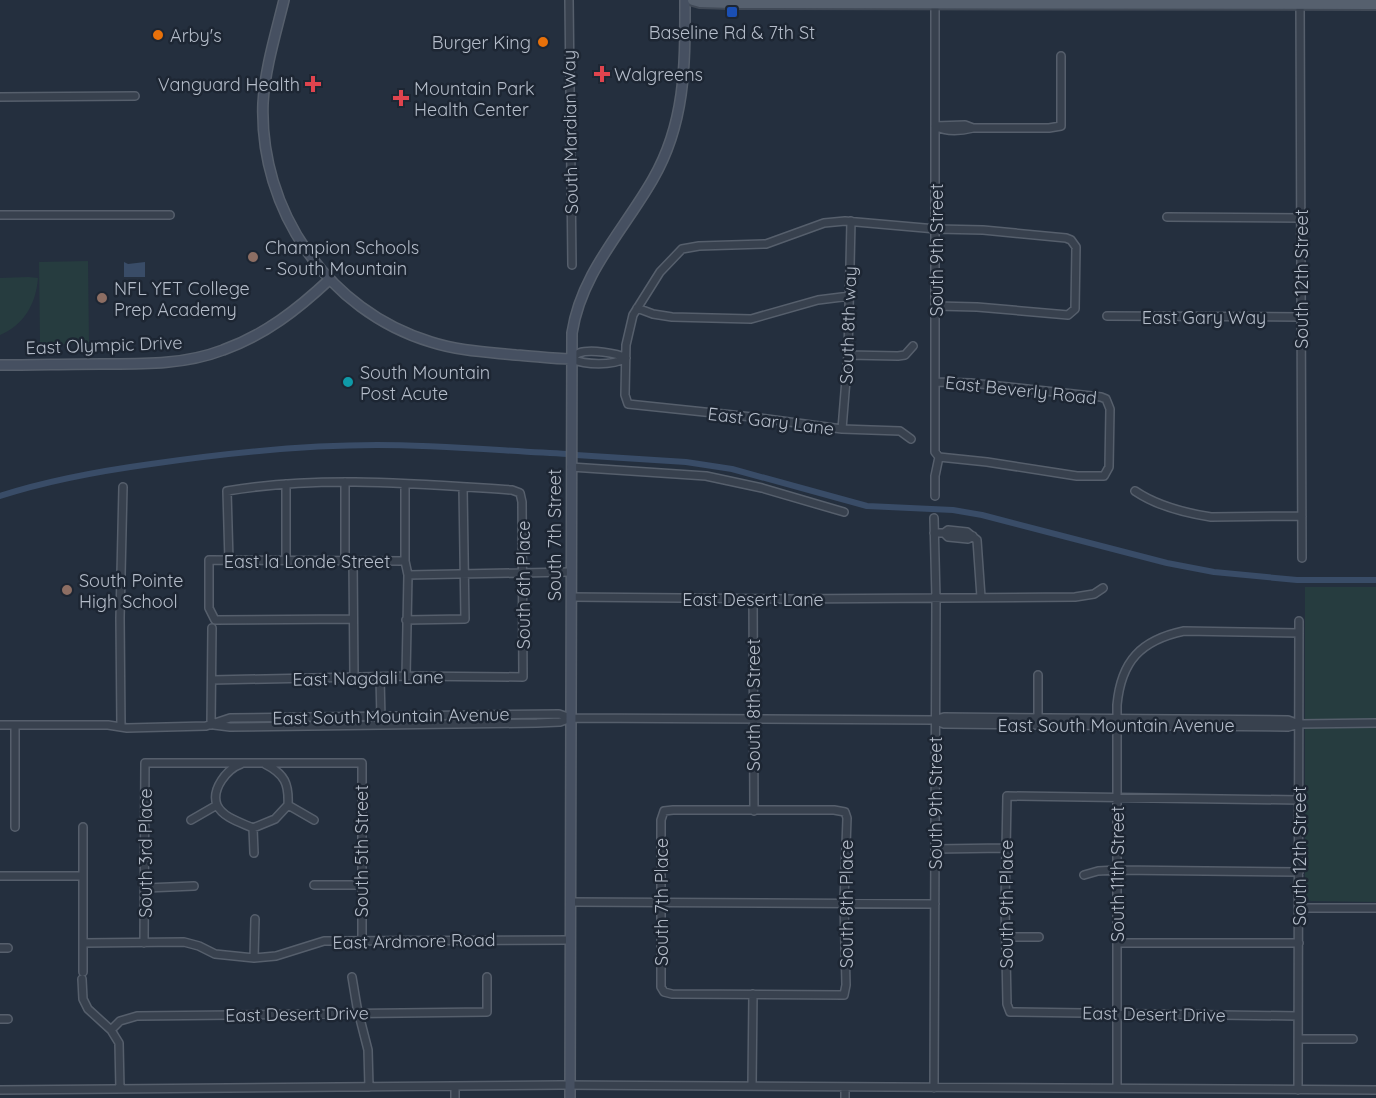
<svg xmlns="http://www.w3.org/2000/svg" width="1376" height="1098" viewBox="0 0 1376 1098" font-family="Quicksand,sans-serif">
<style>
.green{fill:#263c3f}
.water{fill:#394c67}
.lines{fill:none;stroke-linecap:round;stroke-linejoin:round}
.canal{stroke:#394c67;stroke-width:6}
.street-casing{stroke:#565f6c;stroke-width:10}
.secondary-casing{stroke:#565f6c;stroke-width:12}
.primary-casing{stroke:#414a57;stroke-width:14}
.street{stroke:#38414e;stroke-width:7}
.secondary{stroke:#465061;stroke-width:9}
.primary{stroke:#56606e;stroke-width:10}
.transit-dot{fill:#1a4fb4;stroke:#1d2633;stroke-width:2}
.food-dot{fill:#e8710a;stroke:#1d2633;stroke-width:2}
.health-dot{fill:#e0444e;stroke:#1d2633;stroke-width:2}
.education-dot{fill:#8d6e63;stroke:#1d2633;stroke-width:2}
.culture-dot{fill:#0f9aa8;stroke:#1d2633;stroke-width:2}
.labels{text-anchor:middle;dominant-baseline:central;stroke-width:5;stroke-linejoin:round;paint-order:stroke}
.poi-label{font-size:18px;fill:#b4bcc9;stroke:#1d2633;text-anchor:start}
.street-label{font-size:18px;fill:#b4bcc9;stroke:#1d2633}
</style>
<rect width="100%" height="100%" fill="#242f3e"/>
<path class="green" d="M 88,261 L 89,344 L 40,344 L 39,262 Z
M 28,277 L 38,278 C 36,304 24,325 0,335 L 0,278 Z
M 1305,587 L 1376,587 L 1376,902 L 1311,901 L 1306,899 L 1305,896 Z"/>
<path class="water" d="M 124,262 L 128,264 L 145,262 L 145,277 L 124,277 Z"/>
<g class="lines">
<path class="canal" d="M 576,455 L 686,462 L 732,469 L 867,506 L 953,510 L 982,515 L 1167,563 L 1214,572 L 1297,580 L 1376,580
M 0,496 C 49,480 100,471 151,464 C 226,453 301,445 377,445 C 441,445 504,451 568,454"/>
<g class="street-casing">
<path id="street" d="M 569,0 L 572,265
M 1300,0 L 1302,558
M 935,3 L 935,452 L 939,457 L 935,476 L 935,496
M 0,97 L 135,96
M 935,126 C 946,132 961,131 973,128 L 1049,128 L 1061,126 L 1061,56
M 935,126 L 965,125 L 973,128
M 0,215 L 170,215
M 1167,217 L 1302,218
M 637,308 L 653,314 L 672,317 L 751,319 L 818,300 L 850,296
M 1107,316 L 1301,317
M 848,355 L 898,356 L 905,355 L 913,346
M 571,359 C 574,357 576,354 579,353 C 590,349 617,353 626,358
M 571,359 C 586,365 612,366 626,358
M 935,382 L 971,383 L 1101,397 L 1106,399 L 1110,409 L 1109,467 L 1104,476 L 1077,476 L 987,462 L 939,457
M 842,429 L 848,355 L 851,221
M 911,439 L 900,431 L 842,429 L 752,417 L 628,404 L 625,395 L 626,345 L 633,315 L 660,272 L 682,249 L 699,246 L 766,244 L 824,223 L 845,221 L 936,229 L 983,230 L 1066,238 L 1071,240 L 1076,247 L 1075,309 L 1068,315 L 977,307 L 936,306
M 571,467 L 706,476 L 762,488 L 844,512
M 405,485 L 405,561 L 408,575 L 406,676
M 1135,491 C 1157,506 1185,513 1211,517 L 1302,516
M 934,518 L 936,599 L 934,1088
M 934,533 L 944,533 L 948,530 L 967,532 L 977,540 L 981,597
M 944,533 L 948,537 L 968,539 L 973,536
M 286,560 L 286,484
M 345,561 L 345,482
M 353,561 L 354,677
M 408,575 L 570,572
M 571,597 L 784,599 L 1075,597 L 1094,594 L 1103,588
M 753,599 L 754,811
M 353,619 L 215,620 L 209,608 L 209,560 L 405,561
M 406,620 L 465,619 L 463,487
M 380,677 L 381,719
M 212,680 L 406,676 L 523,677 L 522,502 L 520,493 L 512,490 C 418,484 321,475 227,491 L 229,561
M 934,720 L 944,724 L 1288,727 L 1299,724 L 1376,723
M 1038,720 L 1038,675
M 0,725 L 108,725 L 127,728 L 206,726 L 230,718 L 559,714 L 571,718 L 934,720 L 944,717 L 1288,720 L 1299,724
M 15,725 L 15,827
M 211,725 L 212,628
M 214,725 L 230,727 L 537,723 L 560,722 L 571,718
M 121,727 L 120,618 L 123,487
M 241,764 C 227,769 211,789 217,805 C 223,818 242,823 253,828 L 275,819 L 288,805 C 289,784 285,774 265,764
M 288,805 L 314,820
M 673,810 L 834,810 L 845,812 L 847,818 L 844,902 L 846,985 L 844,995 L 672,994 L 664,992 L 661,987 L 661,820 L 664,811 Z
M 191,820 L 217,805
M 253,828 L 254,853
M 935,849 L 1006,848
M 1084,875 L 1098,871 L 1117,870 L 1299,872
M 0,876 L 83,876
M 314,885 L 361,885
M 146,888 L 194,886
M 570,902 L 935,904
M 1299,908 L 1376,908
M 1005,937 L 1039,937
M 83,943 L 184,942 L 199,946 L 215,954 L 254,958 L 276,956 L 324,941 L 570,940
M 144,943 L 145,763 L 362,763 L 362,940
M 1117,943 L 1299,943
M 0,948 L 8,948
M 254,958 L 255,919
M 83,972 L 83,827
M 352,977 L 357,1007 L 368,1050 L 369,1087
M 82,979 L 83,999 L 88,1009 L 111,1030 L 119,1043 L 120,1089
M 1298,1016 L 1010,1012 L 1007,1004 L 1005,905 L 1007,796 L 1299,800
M 0,1019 L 8,1019
M 111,1030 L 120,1021 L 137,1016 L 487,1012 L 487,977
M 1299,1039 L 1353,1039
M 455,1086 L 455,1098
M 752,1086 L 753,994
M 845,1087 L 845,1098
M 1117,1088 L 1117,705 C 1121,661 1141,640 1184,631 L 1299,633
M 0,1090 L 561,1085 L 1376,1090
M 1298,1090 L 1299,621"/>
</g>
<g class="secondary-casing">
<path id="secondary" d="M 284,0 C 276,33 265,68 263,103 C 259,210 328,311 431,342 C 459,351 487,352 516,355 C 534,356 553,359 571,359
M 0,365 C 34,365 67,364 101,364 C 142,364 184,365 223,350 C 265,335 298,309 329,280
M 570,1098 L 572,333 C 581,273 624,230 653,179 C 686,122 685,64 685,0"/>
</g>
<g class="primary-casing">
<path id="primary" d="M 693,0 L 700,2 L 731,3 L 1376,4"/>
</g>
<use href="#street" class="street"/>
<use href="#secondary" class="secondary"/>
<use href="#primary" class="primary"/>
</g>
<rect class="transit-dot" x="726" y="6" width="12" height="12" rx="3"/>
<g class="food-dot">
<circle cx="158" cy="35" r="6"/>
<circle cx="543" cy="42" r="6"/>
</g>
<g class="health-dot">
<path d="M599 65h6v6h6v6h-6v6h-6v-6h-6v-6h6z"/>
<path d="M310 75h6v6h6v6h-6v6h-6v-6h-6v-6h6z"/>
<path d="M398 89h6v6h6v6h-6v6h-6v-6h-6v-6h6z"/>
</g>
<g class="education-dot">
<circle cx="253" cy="257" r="6"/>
<circle cx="102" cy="298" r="6"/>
<circle cx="67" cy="590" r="6"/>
</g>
<circle class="culture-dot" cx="348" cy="382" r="6"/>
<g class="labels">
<g class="poi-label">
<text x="732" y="32" text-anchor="middle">Baseline Rd &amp; 7th St</text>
<text x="170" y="35">Arby's</text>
<text x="531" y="42" text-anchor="end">Burger King</text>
<text x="614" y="74">Walgreens</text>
<text x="300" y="84" text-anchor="end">Vanguard Health</text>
<text x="414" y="88">Mountain Park<tspan x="414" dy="21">Health Center</tspan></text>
<text x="265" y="247">Champion Schools<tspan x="265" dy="21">- South Mountain</tspan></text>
<text x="114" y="288">NFL YET College<tspan x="114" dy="21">Prep Academy</tspan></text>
<text x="360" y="372">South Mountain<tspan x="360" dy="21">Post Acute</tspan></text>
<text x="79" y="580">South Pointe<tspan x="79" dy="21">High School</tspan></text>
</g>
<g class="street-label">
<text transform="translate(570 132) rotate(-91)">South Mardian Way</text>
<text transform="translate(936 250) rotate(-90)">South 9th Street</text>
<text transform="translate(1301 279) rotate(-90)">South 12th Street</text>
<text x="1204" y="317">East Gary Way</text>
<text transform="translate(848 325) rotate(-88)">South 8th way</text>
<text transform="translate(104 345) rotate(-2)">East Olympic Drive</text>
<text transform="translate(1021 390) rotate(6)">East Beverly Road</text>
<text transform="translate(771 421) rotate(7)">East Gary Lane</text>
<text transform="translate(554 535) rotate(-90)">South 7th Street</text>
<text x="307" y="561">East la Londe Street</text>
<text transform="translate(523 585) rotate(-90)">South 6th Place</text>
<text x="753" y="599">East Desert Lane</text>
<text transform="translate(368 678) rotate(-1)">East Nagdali Lane</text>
<text transform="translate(753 705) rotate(-90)">South 8th Street</text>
<text transform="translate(391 716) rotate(-1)">East South Mountain Avenue</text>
<text x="1116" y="725">East South Mountain Avenue</text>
<text transform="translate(935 803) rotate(-90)">South 9th Street</text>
<text transform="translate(361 851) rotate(-90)">South 5th Street</text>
<text transform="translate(145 853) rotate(-90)">South 3rd Place</text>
<text transform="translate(1299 856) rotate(-90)">South 12th Street</text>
<text transform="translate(1117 874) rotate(-90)">South 11th Street</text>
<text transform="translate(661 902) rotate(-90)">South 7th Place</text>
<text transform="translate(846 904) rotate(-90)">South 8th Place</text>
<text transform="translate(1006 904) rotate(-90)">South 9th Place</text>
<text transform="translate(414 941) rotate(-1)">East Ardmore Road</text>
<text transform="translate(297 1014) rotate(-1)">East Desert Drive</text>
<text transform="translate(1154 1014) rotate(1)">East Desert Drive</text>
</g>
</g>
</svg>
